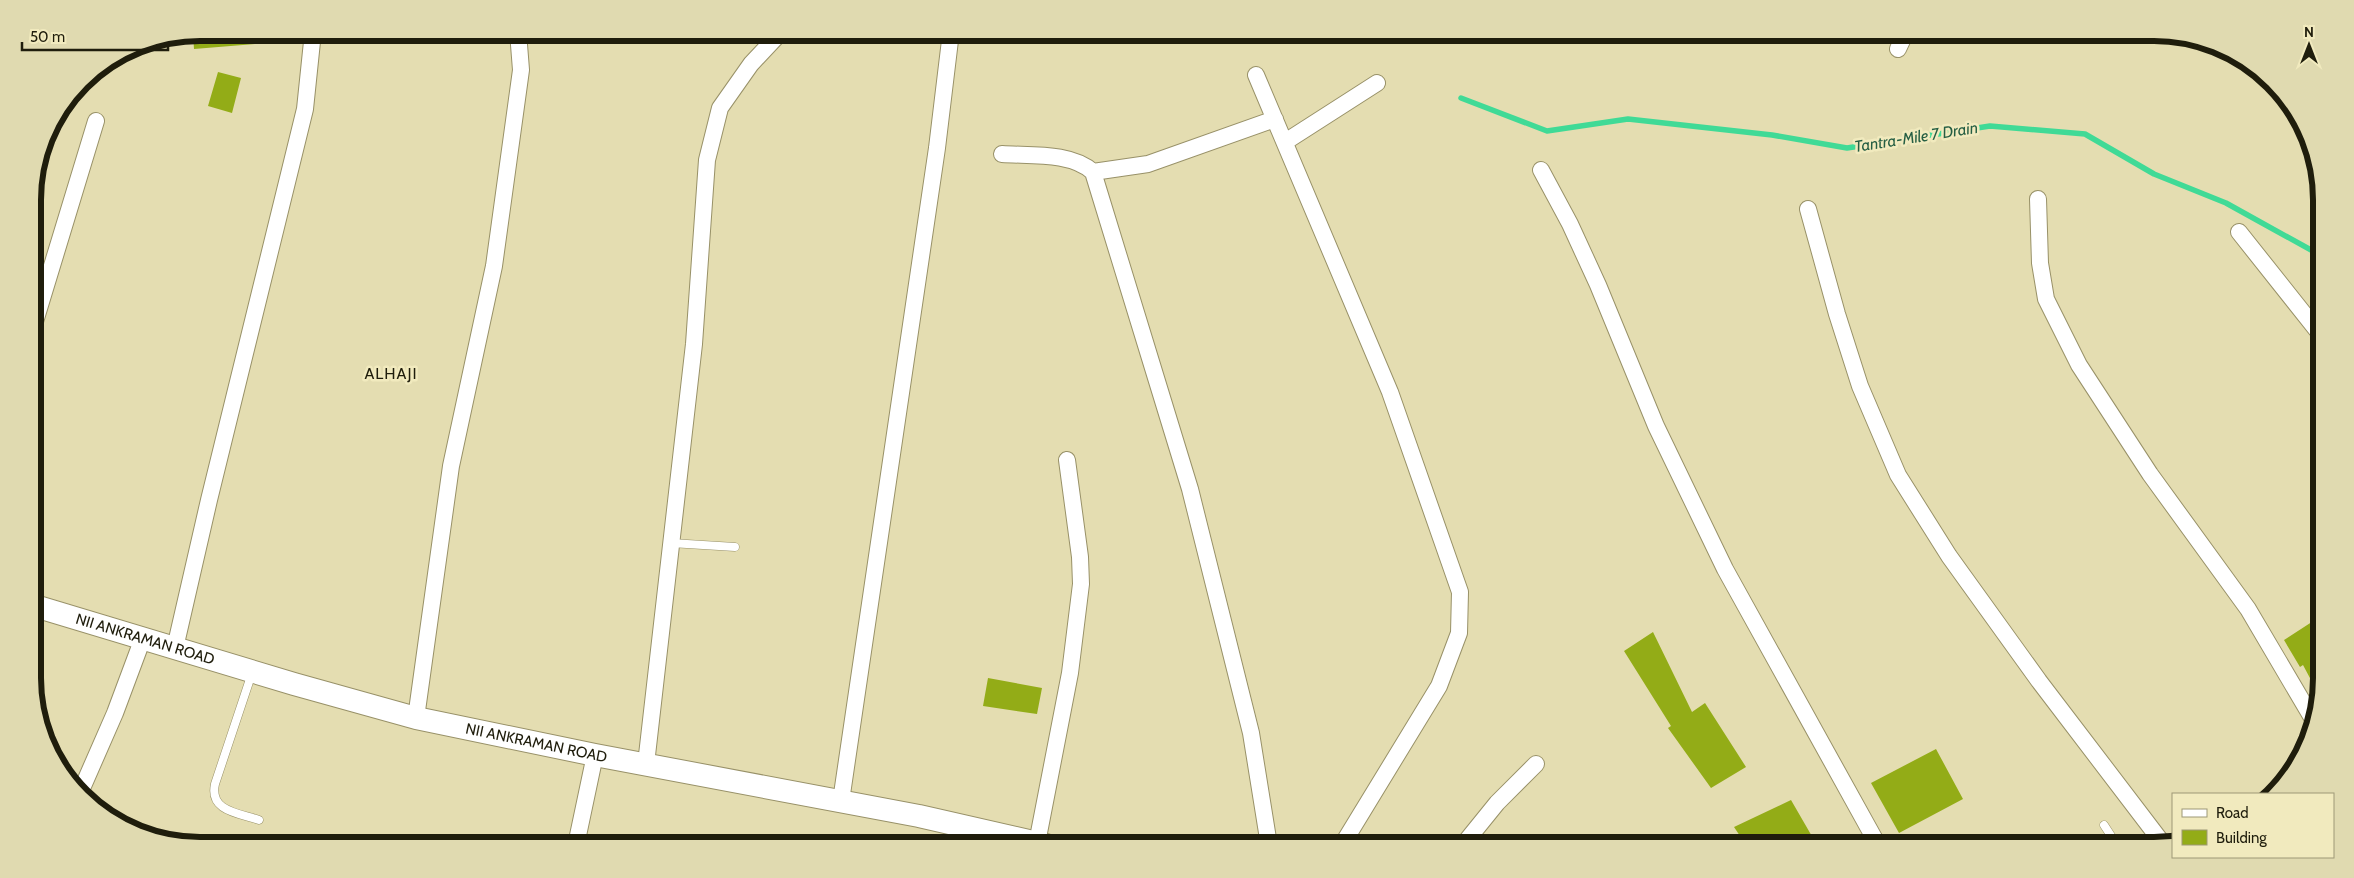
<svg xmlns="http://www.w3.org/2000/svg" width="2354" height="878" viewBox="0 0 2354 878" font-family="Cabin,sans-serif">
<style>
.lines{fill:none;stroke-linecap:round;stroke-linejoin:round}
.stream{stroke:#40da96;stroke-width:5.5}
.building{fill:#93ac17}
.lane-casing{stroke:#989168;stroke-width:9}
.street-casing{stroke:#989168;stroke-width:18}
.secondary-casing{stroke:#989168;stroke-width:24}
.lane{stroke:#fff;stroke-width:8}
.street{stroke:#fff;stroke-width:16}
.secondary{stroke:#fff;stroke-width:22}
.labels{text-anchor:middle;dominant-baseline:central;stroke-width:5;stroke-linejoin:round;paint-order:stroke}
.street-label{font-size:15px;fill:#1f1d0c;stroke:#f1eabe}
.water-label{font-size:16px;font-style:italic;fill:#255e43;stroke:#f1eabe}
.neighbourhood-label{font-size:16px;letter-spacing:1px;fill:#1f1d0c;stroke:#f1eabe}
.rim{fill:none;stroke:#1f1d0c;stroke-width:6}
</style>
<rect width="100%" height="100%" fill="#e4ddb1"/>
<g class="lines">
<path class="stream" d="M 1461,98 L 1547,131 L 1628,119 L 1772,135 L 1847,148 L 1990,126 L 2085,134 L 2154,174 L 2226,203 L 2320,255"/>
</g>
<path class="building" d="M 200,33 L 255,32 L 255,44 L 194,49 L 193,34 Z
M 218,72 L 241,78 L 232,113 L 208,106 Z
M 2321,616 L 2322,678 L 2319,695 L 2303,665 L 2300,667 L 2284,640 Z
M 1653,632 L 1692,712 L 1705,703 L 1746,767 L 1711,788 L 1668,728 L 1671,726 L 1624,651 Z
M 988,678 L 1042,688 L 1037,714 L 983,706 Z
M 1936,749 L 1963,799 L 1899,833 L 1871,783 Z
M 1791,800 L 1817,845 L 1746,845 L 1734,827 Z"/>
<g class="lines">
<g class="lane-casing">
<path id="lane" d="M 671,543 L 735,547
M 252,673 L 215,784 C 209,811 238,813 259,820
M 2104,825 L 2117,845"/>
</g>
<g class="street-casing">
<path id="street" d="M 1898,49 L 1906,32
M 1256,75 L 1390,392 L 1460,592 L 1459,633 L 1439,686 L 1342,845
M 1285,142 L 1377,83
M 1002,154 C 1031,156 1071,152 1093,172 L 1190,489 L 1251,733 L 1269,845
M 1541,170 L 1570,224 L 1598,285 L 1656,426 L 1725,569 L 1878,845
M 1093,172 L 1148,164 L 1275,119
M 2038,199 L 2040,263 L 2046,299 L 2079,365 L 2150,474 L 2248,609 L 2314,721
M 1808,209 L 1837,314 L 1860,386 L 1898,475 L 1949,556 L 2039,681 L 2164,845
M 2239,232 L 2320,334
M 34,325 L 96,121
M 175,648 L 209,500 L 305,109 L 313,32
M 416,718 L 451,466 L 494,266 L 521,70 L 518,32
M 646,764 L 694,344 L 707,160 L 720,108 L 751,64 L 781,32
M 80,793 L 115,713 L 143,638
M 841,801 L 937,148 L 951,32
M 1037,843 L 1070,673 L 1081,584 L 1080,557 L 1067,460
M 576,845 L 595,755
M 1463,845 L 1497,803 L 1536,764"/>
</g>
<g class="secondary-casing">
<g id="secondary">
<path id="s1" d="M 35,606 L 294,684 L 416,718 L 595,755 L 919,816 L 1046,845"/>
</g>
</g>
<use href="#lane" class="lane"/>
<use href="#street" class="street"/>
<use href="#secondary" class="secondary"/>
</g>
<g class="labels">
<g class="street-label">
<text stroke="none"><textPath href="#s1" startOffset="115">NII ANKRAMAN ROAD</textPath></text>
<text stroke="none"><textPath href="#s1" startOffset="520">NII ANKRAMAN ROAD</textPath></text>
</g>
<g class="water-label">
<text transform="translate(1916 137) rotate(-9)">Tantra-Mile 7 Drain</text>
</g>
<g class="neighbourhood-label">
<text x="391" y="373">ALHAJI</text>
</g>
</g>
<path d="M0 0H2354V878H0ZM200 41H2154A159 159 0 0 1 2313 200V678A159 159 0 0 1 2154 837H200A159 159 0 0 1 41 678V200A159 159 0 0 1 200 41Z" fill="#e0dab0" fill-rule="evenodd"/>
<path class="rim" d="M200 41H2154A159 159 0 0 1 2313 200V678A159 159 0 0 1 2154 837H200A159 159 0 0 1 41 678V200A159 159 0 0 1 200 41Z"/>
<rect x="2172" y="793" width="162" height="65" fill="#f1eabe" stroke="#9d9877"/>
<rect x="2182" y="809" width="25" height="8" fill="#ffffff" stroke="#9d9877"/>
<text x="2216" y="818" font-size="15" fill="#1f1d0c">Road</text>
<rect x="2182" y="830" width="25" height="15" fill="#93ac17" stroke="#9d9877"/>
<text x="2216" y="843" font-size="15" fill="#1f1d0c">Building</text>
<g transform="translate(2309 45)" stroke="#f1eabe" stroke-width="4" paint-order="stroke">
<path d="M0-4L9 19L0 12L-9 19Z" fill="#1f1d0c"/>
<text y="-8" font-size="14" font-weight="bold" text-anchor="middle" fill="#1f1d0c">N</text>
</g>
<path d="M22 42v8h146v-8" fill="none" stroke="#1f1d0c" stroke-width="2.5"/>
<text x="30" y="42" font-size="15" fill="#1f1d0c" stroke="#f1eabe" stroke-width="4" paint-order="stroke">50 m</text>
</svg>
